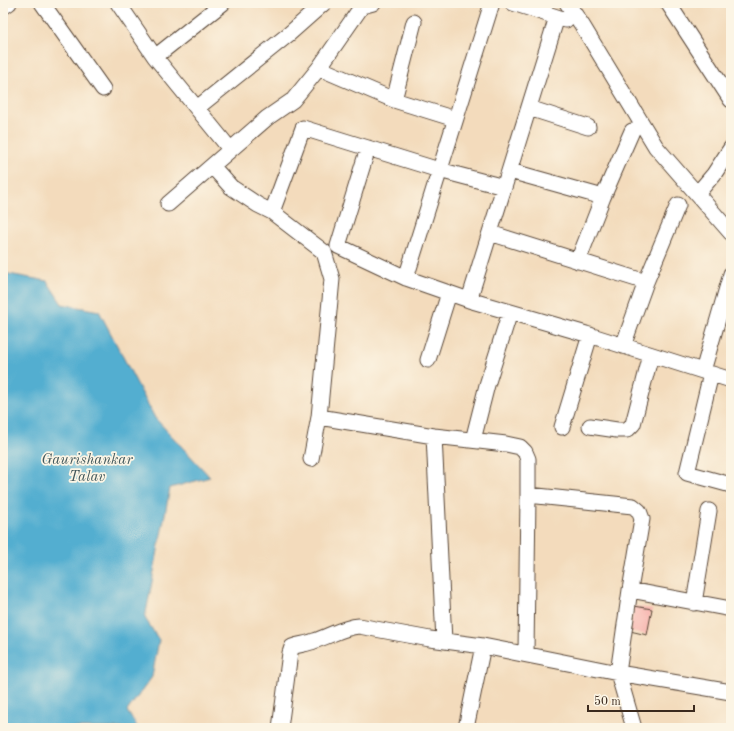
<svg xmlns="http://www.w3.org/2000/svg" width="734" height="731" viewBox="0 0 734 731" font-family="'Old Standard TT',serif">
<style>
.water{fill:#52aed0;stroke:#466c77}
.building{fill:#f7aca8}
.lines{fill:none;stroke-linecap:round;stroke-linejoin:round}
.minor-casing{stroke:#574536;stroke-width:17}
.minor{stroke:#fff;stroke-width:15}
.labels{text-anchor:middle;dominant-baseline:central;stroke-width:3.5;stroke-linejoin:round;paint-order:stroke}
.water-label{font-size:15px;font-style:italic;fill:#43585c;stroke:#fcf5e5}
</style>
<rect width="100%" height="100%" fill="#fcf5e5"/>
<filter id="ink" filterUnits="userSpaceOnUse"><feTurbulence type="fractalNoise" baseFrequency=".025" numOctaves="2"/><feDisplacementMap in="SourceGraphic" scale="8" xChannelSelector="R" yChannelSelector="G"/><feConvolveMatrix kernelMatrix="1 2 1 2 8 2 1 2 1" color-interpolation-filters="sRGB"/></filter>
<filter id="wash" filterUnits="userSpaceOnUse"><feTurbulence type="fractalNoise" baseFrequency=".012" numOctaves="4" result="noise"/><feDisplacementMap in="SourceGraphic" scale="16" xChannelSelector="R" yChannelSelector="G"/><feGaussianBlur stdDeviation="0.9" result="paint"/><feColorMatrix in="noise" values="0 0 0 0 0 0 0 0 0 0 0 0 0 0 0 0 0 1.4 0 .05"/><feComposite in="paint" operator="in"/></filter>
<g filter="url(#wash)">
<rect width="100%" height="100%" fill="#f3dbbc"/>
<path class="water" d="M 3,273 L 47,281 L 62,304 L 99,311 L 155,418 L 210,477 L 170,488 L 145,618 L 159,640 L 152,677 L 127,711 L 138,728 L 3,728 Z"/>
<g id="blocks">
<path class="building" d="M 634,606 L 652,609 L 647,635 L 630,631 Z"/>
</g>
</g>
<g filter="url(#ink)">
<use href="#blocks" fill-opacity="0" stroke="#574536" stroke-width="1"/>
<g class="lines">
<g class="minor-casing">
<path id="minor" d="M 42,3 L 103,89
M 118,3 L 155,57 L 230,149
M 513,3 L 566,20
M 567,3 L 582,25 L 656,147 L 731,233
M 668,3 L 731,100
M 3,7 L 9,3
M 557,17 L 469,300 L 586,334 L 731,380
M 155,57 L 223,3
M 319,68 L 394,100 L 455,119
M 394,100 L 414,22
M 197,108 L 289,34 L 324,3
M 529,108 L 588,127
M 368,148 L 338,246 L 406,278 L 469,300
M 212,166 L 231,187 L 258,205 L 272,212 L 324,252 L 332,279 L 319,417 L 311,459
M 510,171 L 603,197
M 697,194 L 714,174 L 731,148
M 168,204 L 267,118 L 293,100 L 319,68 L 362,6 L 373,3
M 272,212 L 303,128 L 439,170 L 504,187
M 490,233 L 646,282
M 578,261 L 603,197 L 632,131
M 406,278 L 492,3
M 623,346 L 646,282 L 678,205
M 428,360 L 449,293
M 703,371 L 731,274
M 711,374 L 687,473 L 731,485
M 319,417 L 434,436 L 506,444 L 520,447 L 525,452 L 528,459 L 528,495 L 526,654
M 590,426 L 617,430 L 627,430 L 633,424 L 651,355
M 562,427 L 590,335
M 434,436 L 444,641
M 473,440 L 487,385 L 510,312
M 528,495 L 633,506 L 639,511 L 642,519 L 630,590 L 618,673 L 634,728
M 630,590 L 731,609
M 694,603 L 709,511
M 280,728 L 290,653 L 292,647 C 300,644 307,644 314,641 C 330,636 343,627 359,626 L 430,639 L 483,646
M 466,728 L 483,646 L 618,673 L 731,692"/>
</g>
<use href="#minor" class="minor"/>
</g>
</g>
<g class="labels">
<g class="water-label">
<text x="87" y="460">Gaurishankar<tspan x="87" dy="17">Talav</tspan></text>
</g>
</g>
<rect width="734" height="731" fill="none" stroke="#fcf5e5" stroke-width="16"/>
<path d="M588 705v6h106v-6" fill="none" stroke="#3b2a1e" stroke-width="2"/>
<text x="594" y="705" font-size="12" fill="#3b2a1e" stroke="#fcf5e5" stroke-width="3" paint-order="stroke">50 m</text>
</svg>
